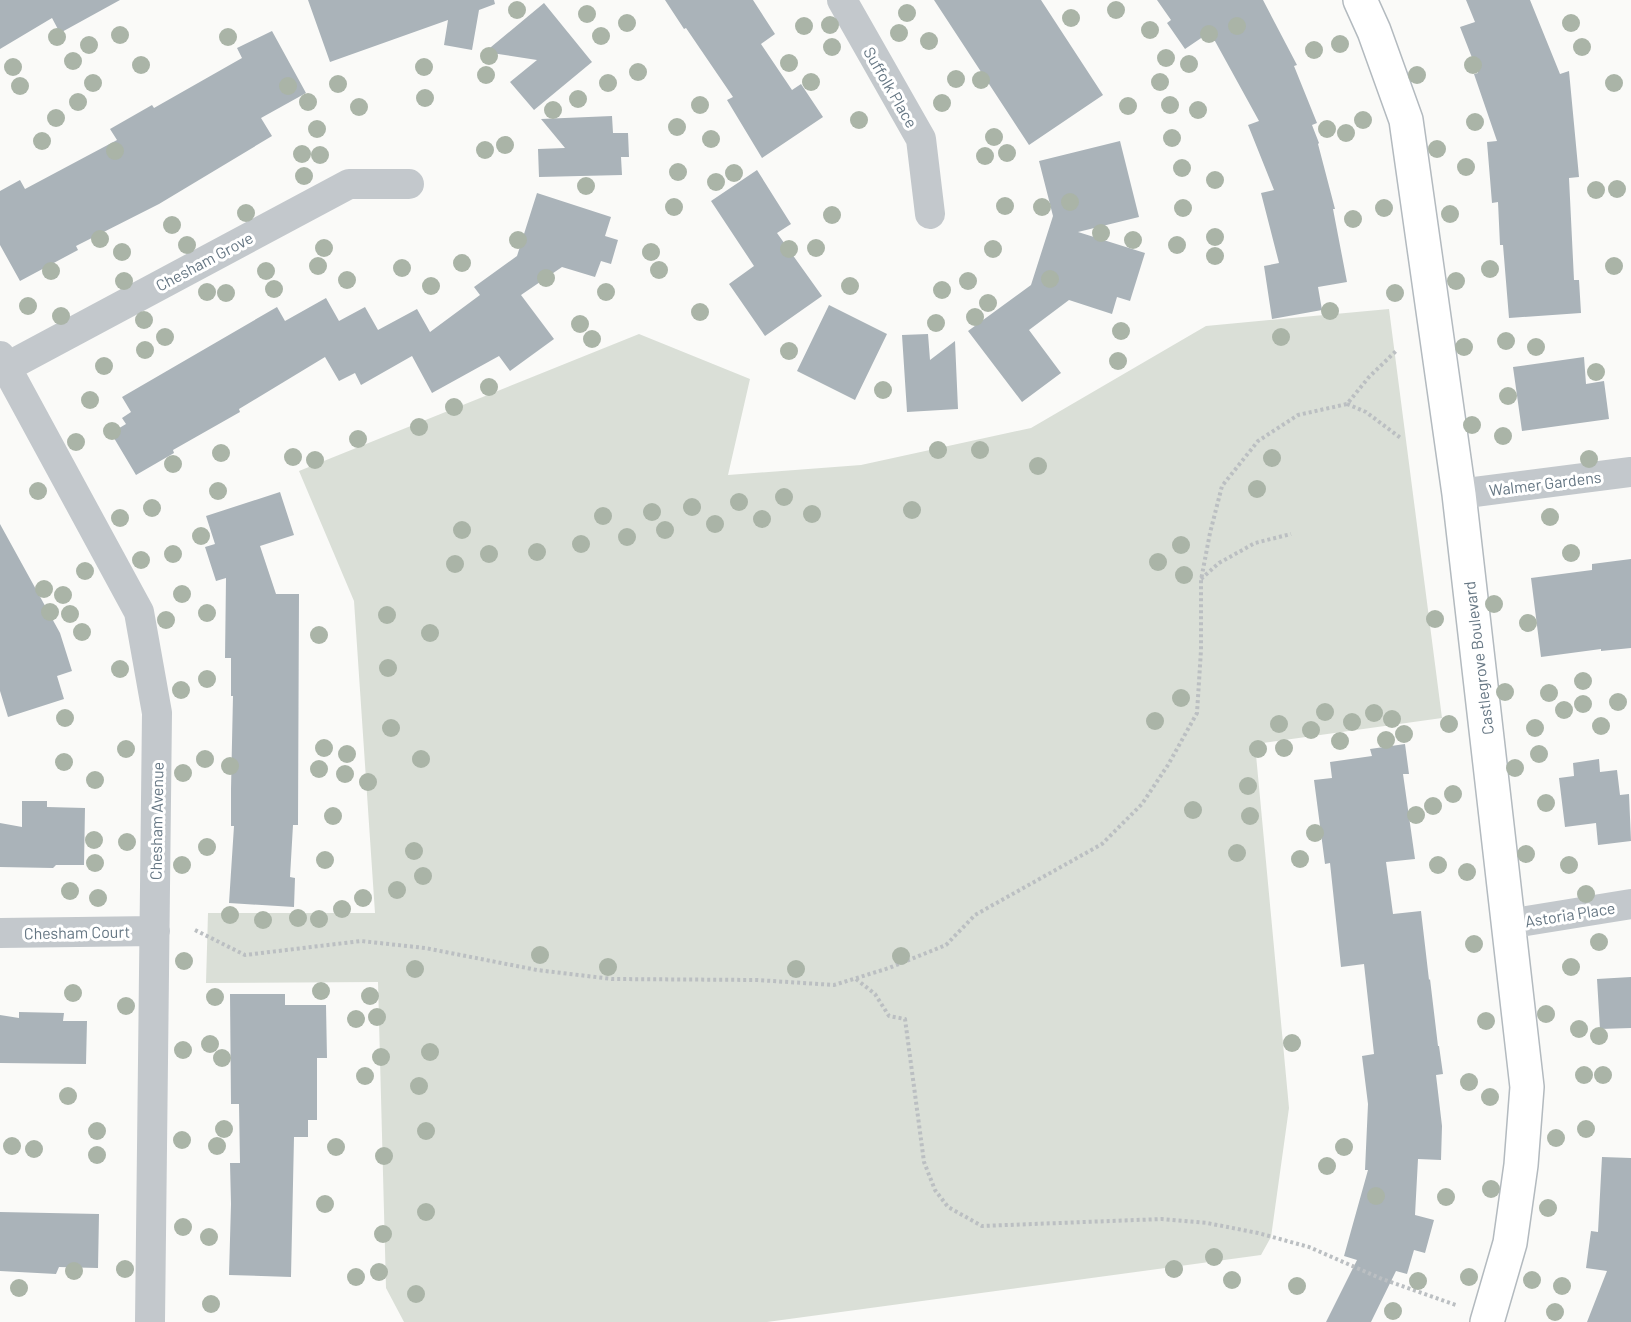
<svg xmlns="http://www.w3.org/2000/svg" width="1631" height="1322" viewBox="0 0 1631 1322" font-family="Barlow,sans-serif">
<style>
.green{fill:#dadfd7}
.building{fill:#aab3b9}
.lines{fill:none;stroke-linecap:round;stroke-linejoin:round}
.secondary-casing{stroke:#b3babf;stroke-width:36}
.path{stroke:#bbbfc2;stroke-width:4;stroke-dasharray:3 3;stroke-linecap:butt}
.street{stroke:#c3c8cc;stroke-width:30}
.secondary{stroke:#fff;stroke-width:33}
.tree{fill:#aab4a7}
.labels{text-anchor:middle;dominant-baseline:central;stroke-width:6;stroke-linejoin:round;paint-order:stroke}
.street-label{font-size:16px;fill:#657683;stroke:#fff}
</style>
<rect width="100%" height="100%" fill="#fafaf8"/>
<path class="green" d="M 1389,309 L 1442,718 L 1255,744 L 1289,1108 L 1271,1237 L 1261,1255 L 767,1322 L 404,1322 L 386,1288 L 378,982 L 206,983 L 208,913 L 375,913 L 354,601 L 299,471 L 639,334 L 750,379 L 728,475 L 861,465 L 1031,428 L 1206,326 Z"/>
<path class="building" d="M 0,0 L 120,0 L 60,33 L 52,18 L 0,49 Z
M 308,0 L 494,0 L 495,4 L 479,10 L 472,50 L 444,45 L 448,20 L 330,62 Z
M 665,0 L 753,0 L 775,34 L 761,44 L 792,90 L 801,84 L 823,117 L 762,158 L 727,100 L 733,97 L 686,28 L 684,29 Z
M 934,0 L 1041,0 L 1103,95 L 1029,145 Z
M 1157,0 L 1263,0 L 1297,65 L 1294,66 L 1317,123 L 1312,125 L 1319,143 L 1318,144 L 1335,209 L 1333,209 L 1347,282 L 1318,287 L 1322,310 L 1272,319 L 1264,266 L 1279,263 L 1261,193 L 1274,190 L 1248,125 L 1259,121 L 1210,32 L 1185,49 L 1167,23 L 1171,20 Z
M 1466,0 L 1530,0 L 1560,74 L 1569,71 L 1579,177 L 1569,178 L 1574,280 L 1579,280 L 1581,313 L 1509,318 L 1503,245 L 1500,245 L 1498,202 L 1492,203 L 1487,142 L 1497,141 L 1474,74 L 1478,73 L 1460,27 L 1475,22 Z
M 544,3 L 592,62 L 534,110 L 510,82 L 537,60 L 485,52 Z
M 272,31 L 306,93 L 261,118 L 272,136 L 159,204 L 76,246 L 78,250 L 20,281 L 0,245 L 0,191 L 20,180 L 25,189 L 117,140 L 110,129 L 152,105 L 154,108 L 242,58 L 237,48 Z
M 612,116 L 613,133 L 628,133 L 629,157 L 621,157 L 622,175 L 539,177 L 538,149 L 565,148 L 541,119 Z
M 1120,141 L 1139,217 L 1078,232 L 1145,253 L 1130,301 L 1117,297 L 1112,314 L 1069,300 L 1029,330 L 1061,373 L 1022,402 L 968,331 L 1031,285 L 1053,216 L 1039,161 Z
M 757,170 L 791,224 L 777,233 L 822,296 L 765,336 L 729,284 L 754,266 L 711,201 Z
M 537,193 L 611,217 L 605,236 L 618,240 L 611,264 L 601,261 L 595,277 L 562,267 L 521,295 L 554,339 L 510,371 L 499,356 L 432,393 L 412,356 L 361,385 L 355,373 L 339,381 L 325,357 L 239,409 L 240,412 L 173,450 L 174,453 L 136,475 L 111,433 L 126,424 L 122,418 L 131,412 L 122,397 L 277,307 L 285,321 L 326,298 L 339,321 L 365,307 L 378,330 L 417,309 L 430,332 L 480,295 L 474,287 L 517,256 Z
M 829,305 L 887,334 L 855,400 L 797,371 Z
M 928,334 L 930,360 L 955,341 L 958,409 L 907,412 L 902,335 Z
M 1584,357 L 1586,384 L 1604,381 L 1609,419 L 1522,431 L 1513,367 Z
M 280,492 L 294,535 L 260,546 L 276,594 L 299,594 L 298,825 L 293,825 L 290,877 L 295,878 L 294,907 L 229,903 L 234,826 L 231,826 L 231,789 L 233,696 L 231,696 L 231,658 L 225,658 L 226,578 L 216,581 L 205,547 L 215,544 L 206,516 Z
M 0,524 L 60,633 L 72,671 L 57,676 L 64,699 L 8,717 L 0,691 Z
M 1631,559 L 1631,648 L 1601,651 L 1601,649 L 1541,657 L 1531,578 L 1592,570 L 1592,564 Z
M 1405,744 L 1409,774 L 1403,774 L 1415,859 L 1386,862 L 1393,914 L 1421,911 L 1429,980 L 1430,979 L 1438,1046 L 1439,1046 L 1443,1074 L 1436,1075 L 1442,1126 L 1441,1160 L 1418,1159 L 1415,1215 L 1434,1220 L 1425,1253 L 1414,1250 L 1407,1274 L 1396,1271 L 1371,1322 L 1326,1322 L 1357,1260 L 1344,1256 L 1368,1170 L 1365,1170 L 1368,1104 L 1362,1056 L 1374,1054 L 1364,964 L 1341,967 L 1330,863 L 1325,864 L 1314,780 L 1332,778 L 1330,762 L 1372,756 L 1370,749 Z
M 1599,759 L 1600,772 L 1617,770 L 1620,795 L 1629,794 L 1631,841 L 1598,845 L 1596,823 L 1565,827 L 1559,778 L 1574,776 L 1573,763 Z
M 22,801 L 47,801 L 47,807 L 85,808 L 84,865 L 56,865 L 53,868 L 0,867 L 0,823 L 22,827 Z
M 1631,977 L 1631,1028 L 1600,1029 L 1597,979 Z
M 230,994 L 285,994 L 285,1005 L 326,1005 L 327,1058 L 317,1058 L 317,1120 L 308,1120 L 308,1137 L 294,1137 L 291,1277 L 229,1275 L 231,1204 L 230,1163 L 240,1163 L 239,1104 L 231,1104 Z
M 19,1012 L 64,1013 L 63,1021 L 87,1021 L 86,1064 L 0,1063 L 0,1015 L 19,1018 Z
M 1602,1157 L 1631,1158 L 1631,1322 L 1587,1322 L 1607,1271 L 1586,1268 L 1591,1231 L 1598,1232 Z
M 0,1212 L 99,1214 L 98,1268 L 59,1267 L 56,1274 L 0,1271 Z"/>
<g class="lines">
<g class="secondary-casing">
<path id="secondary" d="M 1360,0 L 1374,31 L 1406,120 L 1459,494 L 1527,1087 L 1521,1165 L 1510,1243 L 1487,1322"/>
</g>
<path class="path" d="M 1347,404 L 1366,412 L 1402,439
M 1201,579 L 1219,563 L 1255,543 L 1291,534
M 195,930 L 245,955 L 361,941 L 425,948 L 537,970 L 612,979 L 757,980 L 834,985 L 889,968 L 946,945 L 975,915 L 1102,844 L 1142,804 L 1168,765 L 1197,713 L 1201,650 L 1201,580 L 1210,533 L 1222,486 L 1258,441 L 1298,415 L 1347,404 L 1369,377 L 1396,351
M 856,979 L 875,994 L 889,1016 L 905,1019 L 924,1162 L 935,1190 L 948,1207 L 982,1226 L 1162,1219 L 1207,1223 L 1258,1233 L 1309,1247 L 1382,1279 L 1456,1305"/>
<path class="street" d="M 842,0 L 921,139 L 930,214
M 0,356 L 139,612 L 157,713 L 150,1322
M 7,367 L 349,184 L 409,184
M 1459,494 L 1631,472
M 1508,924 L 1631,904
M 0,933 L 155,931"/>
<use href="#secondary" class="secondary"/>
</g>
<g class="tree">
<circle cx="517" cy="10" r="9"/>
<circle cx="1116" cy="10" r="9"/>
<circle cx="907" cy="13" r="9"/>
<circle cx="587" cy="14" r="9"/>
<circle cx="1071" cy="18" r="9"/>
<circle cx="627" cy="23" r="9"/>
<circle cx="1571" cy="23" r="9"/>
<circle cx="830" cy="25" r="9"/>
<circle cx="804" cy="26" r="9"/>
<circle cx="1237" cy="26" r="9"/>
<circle cx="1150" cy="30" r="9"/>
<circle cx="899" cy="33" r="9"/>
<circle cx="1209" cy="34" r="9"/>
<circle cx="120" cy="35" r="9"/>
<circle cx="601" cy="36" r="9"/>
<circle cx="57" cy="37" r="9"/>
<circle cx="228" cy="37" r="9"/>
<circle cx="929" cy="41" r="9"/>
<circle cx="1340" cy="44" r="9"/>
<circle cx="89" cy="45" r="9"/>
<circle cx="832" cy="47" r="9"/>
<circle cx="1582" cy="47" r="9"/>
<circle cx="1314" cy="50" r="9"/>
<circle cx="489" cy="56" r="9"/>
<circle cx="1166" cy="58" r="9"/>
<circle cx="73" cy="61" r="9"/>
<circle cx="789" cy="63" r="9"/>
<circle cx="1189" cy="64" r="9"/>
<circle cx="141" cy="65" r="9"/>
<circle cx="1473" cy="65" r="9"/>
<circle cx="13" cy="67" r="9"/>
<circle cx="424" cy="67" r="9"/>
<circle cx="638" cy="72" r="9"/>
<circle cx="486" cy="75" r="9"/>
<circle cx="1417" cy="75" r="9"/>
<circle cx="956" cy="79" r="9"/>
<circle cx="981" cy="80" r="9"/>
<circle cx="811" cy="82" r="9"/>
<circle cx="1160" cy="82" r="9"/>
<circle cx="93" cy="83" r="9"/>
<circle cx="608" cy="83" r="9"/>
<circle cx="1614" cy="83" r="9"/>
<circle cx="338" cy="84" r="9"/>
<circle cx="20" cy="86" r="9"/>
<circle cx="288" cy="86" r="9"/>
<circle cx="425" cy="98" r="9"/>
<circle cx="578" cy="99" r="9"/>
<circle cx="78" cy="102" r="9"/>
<circle cx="308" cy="102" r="9"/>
<circle cx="942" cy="103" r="9"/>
<circle cx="700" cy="105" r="9"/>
<circle cx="1170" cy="105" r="9"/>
<circle cx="1128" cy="106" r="9"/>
<circle cx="359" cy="107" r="9"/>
<circle cx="553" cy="110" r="9"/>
<circle cx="1198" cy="110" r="9"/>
<circle cx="56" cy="118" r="9"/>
<circle cx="859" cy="120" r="9"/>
<circle cx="1363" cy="120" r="9"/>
<circle cx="1475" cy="122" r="9"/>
<circle cx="677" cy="127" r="9"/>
<circle cx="317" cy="129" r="9"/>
<circle cx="1327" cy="129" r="9"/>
<circle cx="1346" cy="133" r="9"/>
<circle cx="994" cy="137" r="9"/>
<circle cx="1172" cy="138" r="9"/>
<circle cx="711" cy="139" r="9"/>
<circle cx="42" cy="141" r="9"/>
<circle cx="505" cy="145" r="9"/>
<circle cx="1437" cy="149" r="9"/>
<circle cx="485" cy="150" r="9"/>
<circle cx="115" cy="151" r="9"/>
<circle cx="1007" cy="153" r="9"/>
<circle cx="302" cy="154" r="9"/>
<circle cx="320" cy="155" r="9"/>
<circle cx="985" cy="156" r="9"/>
<circle cx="1466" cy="167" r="9"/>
<circle cx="1182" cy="168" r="9"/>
<circle cx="678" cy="172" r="9"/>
<circle cx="734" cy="173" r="9"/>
<circle cx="304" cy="176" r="9"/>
<circle cx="1215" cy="180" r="9"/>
<circle cx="716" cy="182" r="9"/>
<circle cx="586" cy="186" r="9"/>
<circle cx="1617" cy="189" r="9"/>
<circle cx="1596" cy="190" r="9"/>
<circle cx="1070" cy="202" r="9"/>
<circle cx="1005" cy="206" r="9"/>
<circle cx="674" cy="207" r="9"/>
<circle cx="1042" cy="207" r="9"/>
<circle cx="1183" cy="208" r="9"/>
<circle cx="1384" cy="208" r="9"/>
<circle cx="246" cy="213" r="9"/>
<circle cx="1450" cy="214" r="9"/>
<circle cx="832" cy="215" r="9"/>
<circle cx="1353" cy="219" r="9"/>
<circle cx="172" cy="225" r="9"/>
<circle cx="1101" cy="233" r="9"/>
<circle cx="1215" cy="237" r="9"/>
<circle cx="100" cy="239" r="9"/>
<circle cx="518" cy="240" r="9"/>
<circle cx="1133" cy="240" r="9"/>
<circle cx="187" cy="245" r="9"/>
<circle cx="1177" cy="245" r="9"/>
<circle cx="324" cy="248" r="9"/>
<circle cx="816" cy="248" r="9"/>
<circle cx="789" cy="249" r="9"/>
<circle cx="993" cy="249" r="9"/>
<circle cx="122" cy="252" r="9"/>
<circle cx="651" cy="252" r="9"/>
<circle cx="1215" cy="256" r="9"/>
<circle cx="462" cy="263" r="9"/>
<circle cx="318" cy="266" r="9"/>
<circle cx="1614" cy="266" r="9"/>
<circle cx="402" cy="268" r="9"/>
<circle cx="1490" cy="269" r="9"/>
<circle cx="659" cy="270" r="9"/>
<circle cx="51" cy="271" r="9"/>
<circle cx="266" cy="271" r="9"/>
<circle cx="546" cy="278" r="9"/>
<circle cx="1050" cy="279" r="9"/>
<circle cx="347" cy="280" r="9"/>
<circle cx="124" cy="281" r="9"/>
<circle cx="968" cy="281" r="9"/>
<circle cx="1456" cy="281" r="9"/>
<circle cx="431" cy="286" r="9"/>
<circle cx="850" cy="286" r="9"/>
<circle cx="274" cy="289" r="9"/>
<circle cx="942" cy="290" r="9"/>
<circle cx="207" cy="292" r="9"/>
<circle cx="606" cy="292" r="9"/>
<circle cx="226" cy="293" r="9"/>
<circle cx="1395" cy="293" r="9"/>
<circle cx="988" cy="303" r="9"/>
<circle cx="28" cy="306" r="9"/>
<circle cx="1330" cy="311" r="9"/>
<circle cx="700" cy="312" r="9"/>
<circle cx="61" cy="316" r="9"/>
<circle cx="975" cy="317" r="9"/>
<circle cx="144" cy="320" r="9"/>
<circle cx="936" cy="323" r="9"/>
<circle cx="580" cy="324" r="9"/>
<circle cx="1121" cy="331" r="9"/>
<circle cx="165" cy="337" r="9"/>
<circle cx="1281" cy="337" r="9"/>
<circle cx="592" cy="339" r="9"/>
<circle cx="1506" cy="341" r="9"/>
<circle cx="1464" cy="347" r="9"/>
<circle cx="1536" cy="347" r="9"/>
<circle cx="145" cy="350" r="9"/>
<circle cx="789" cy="351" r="9"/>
<circle cx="1118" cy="361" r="9"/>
<circle cx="104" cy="366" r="9"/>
<circle cx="1596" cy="372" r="9"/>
<circle cx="489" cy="387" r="9"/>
<circle cx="883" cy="390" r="9"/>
<circle cx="1508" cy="396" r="9"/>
<circle cx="90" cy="400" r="9"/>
<circle cx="454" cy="407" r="9"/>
<circle cx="1472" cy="425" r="9"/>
<circle cx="419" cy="427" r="9"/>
<circle cx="112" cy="431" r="9"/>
<circle cx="1503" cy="436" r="9"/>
<circle cx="358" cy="439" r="9"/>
<circle cx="76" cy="442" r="9"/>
<circle cx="938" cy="450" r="9"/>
<circle cx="980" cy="450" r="9"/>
<circle cx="221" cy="453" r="9"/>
<circle cx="293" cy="457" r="9"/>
<circle cx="1272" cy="458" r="9"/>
<circle cx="1589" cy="459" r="9"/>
<circle cx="315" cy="460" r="9"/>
<circle cx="173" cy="464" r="9"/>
<circle cx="1038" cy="466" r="9"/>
<circle cx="1257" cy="489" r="9"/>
<circle cx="38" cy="491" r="9"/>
<circle cx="218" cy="491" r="9"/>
<circle cx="784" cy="497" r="9"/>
<circle cx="739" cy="502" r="9"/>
<circle cx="692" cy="507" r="9"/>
<circle cx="152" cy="508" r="9"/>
<circle cx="912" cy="510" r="9"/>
<circle cx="652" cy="512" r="9"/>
<circle cx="812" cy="514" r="9"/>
<circle cx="603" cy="516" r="9"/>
<circle cx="1550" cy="517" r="9"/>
<circle cx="120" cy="518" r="9"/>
<circle cx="762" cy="519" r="9"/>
<circle cx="715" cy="524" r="9"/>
<circle cx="462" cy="530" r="9"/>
<circle cx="665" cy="530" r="9"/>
<circle cx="201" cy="536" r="9"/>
<circle cx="627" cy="537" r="9"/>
<circle cx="581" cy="544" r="9"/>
<circle cx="1181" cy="545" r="9"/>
<circle cx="537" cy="552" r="9"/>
<circle cx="1571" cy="553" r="9"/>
<circle cx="173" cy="554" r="9"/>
<circle cx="489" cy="554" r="9"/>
<circle cx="141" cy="560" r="9"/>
<circle cx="1158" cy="562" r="9"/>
<circle cx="455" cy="564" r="9"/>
<circle cx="85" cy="571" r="9"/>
<circle cx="1184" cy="575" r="9"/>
<circle cx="44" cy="589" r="9"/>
<circle cx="182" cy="594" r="9"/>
<circle cx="63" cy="595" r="9"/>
<circle cx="1494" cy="604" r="9"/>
<circle cx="50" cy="612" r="9"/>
<circle cx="207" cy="613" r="9"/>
<circle cx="70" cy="614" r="9"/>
<circle cx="387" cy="615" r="9"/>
<circle cx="1435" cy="619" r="9"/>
<circle cx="166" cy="620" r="9"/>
<circle cx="1528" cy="623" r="9"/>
<circle cx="82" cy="632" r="9"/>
<circle cx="430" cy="633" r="9"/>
<circle cx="319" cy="635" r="9"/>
<circle cx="388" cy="668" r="9"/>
<circle cx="120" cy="669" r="9"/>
<circle cx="207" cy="679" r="9"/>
<circle cx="1583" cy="681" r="9"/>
<circle cx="181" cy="690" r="9"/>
<circle cx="1505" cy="692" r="9"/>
<circle cx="1549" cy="693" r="9"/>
<circle cx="1181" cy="698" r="9"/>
<circle cx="1618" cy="702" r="9"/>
<circle cx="1583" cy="704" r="9"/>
<circle cx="1564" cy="710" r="9"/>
<circle cx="1325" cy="712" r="9"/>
<circle cx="1374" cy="713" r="9"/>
<circle cx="65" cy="718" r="9"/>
<circle cx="1392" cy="719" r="9"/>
<circle cx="1155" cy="721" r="9"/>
<circle cx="1352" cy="722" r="9"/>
<circle cx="1279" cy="724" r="9"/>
<circle cx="1449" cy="724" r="9"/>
<circle cx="1601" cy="726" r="9"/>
<circle cx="391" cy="728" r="9"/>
<circle cx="1535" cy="728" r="9"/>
<circle cx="1311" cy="730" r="9"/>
<circle cx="1404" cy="734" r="9"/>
<circle cx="1386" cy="740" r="9"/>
<circle cx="1340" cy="741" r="9"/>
<circle cx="324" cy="748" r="9"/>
<circle cx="1284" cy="748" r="9"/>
<circle cx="126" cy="749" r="9"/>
<circle cx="1258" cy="749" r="9"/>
<circle cx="347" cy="754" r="9"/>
<circle cx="1539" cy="754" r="9"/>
<circle cx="205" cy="759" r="9"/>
<circle cx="421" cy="759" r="9"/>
<circle cx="64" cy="762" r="9"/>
<circle cx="230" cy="766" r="9"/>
<circle cx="1515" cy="768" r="9"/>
<circle cx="319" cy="769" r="9"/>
<circle cx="183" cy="773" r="9"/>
<circle cx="345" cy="774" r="9"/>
<circle cx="95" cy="780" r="9"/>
<circle cx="368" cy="782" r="9"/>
<circle cx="1248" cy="786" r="9"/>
<circle cx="1453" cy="794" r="9"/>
<circle cx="1546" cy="803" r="9"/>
<circle cx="1433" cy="806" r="9"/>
<circle cx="1193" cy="810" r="9"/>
<circle cx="1416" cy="815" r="9"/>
<circle cx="333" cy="816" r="9"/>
<circle cx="1250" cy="816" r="9"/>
<circle cx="1315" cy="833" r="9"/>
<circle cx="94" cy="840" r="9"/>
<circle cx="127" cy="842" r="9"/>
<circle cx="207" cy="847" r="9"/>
<circle cx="414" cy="851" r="9"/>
<circle cx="1237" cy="853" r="9"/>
<circle cx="1526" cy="854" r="9"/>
<circle cx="1300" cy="859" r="9"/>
<circle cx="325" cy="860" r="9"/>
<circle cx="95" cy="863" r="9"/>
<circle cx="182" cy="865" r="9"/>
<circle cx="1438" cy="865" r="9"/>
<circle cx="1569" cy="865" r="9"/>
<circle cx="1467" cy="872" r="9"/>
<circle cx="423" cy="876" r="9"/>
<circle cx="397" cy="890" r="9"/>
<circle cx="70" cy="891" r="9"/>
<circle cx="1586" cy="894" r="9"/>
<circle cx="98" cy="898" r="9"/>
<circle cx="363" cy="898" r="9"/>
<circle cx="342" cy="909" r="9"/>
<circle cx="230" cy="915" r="9"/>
<circle cx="298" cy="918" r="9"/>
<circle cx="319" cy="919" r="9"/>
<circle cx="263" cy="920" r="9"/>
<circle cx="1599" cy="942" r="9"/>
<circle cx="1474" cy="944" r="9"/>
<circle cx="540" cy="955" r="9"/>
<circle cx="901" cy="956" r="9"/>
<circle cx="184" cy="961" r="9"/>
<circle cx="608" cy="967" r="9"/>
<circle cx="1571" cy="967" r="9"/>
<circle cx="415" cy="969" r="9"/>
<circle cx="796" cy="969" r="9"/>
<circle cx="321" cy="991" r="9"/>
<circle cx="73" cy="993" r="9"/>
<circle cx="370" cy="996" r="9"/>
<circle cx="215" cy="997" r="9"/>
<circle cx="126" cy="1006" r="9"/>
<circle cx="1546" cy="1014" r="9"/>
<circle cx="377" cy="1017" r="9"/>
<circle cx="356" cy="1019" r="9"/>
<circle cx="1486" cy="1021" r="9"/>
<circle cx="1579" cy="1029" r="9"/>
<circle cx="1599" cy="1036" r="9"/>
<circle cx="1292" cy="1043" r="9"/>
<circle cx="210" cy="1044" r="9"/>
<circle cx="183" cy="1050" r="9"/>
<circle cx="430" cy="1052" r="9"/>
<circle cx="381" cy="1057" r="9"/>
<circle cx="222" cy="1058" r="9"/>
<circle cx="1584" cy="1075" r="9"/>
<circle cx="1603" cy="1075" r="9"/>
<circle cx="365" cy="1076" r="9"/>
<circle cx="1469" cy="1082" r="9"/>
<circle cx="419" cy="1086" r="9"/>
<circle cx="68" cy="1096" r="9"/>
<circle cx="1490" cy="1097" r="9"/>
<circle cx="224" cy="1129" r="9"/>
<circle cx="1586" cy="1129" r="9"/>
<circle cx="97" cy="1131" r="9"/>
<circle cx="426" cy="1131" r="9"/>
<circle cx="1556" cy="1138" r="9"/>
<circle cx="182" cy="1140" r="9"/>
<circle cx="12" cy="1146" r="9"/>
<circle cx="217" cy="1146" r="9"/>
<circle cx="336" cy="1147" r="9"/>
<circle cx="1344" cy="1147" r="9"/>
<circle cx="34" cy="1149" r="9"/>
<circle cx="97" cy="1155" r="9"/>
<circle cx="384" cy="1156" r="9"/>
<circle cx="1327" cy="1166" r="9"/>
<circle cx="1491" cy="1189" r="9"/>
<circle cx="1376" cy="1196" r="9"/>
<circle cx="1446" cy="1197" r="9"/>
<circle cx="325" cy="1204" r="9"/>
<circle cx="1548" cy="1208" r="9"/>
<circle cx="426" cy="1212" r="9"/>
<circle cx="183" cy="1227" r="9"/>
<circle cx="383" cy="1234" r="9"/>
<circle cx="209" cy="1237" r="9"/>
<circle cx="1214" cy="1257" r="9"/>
<circle cx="125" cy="1269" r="9"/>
<circle cx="1174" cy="1269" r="9"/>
<circle cx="74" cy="1271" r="9"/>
<circle cx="379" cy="1272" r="9"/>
<circle cx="356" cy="1277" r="9"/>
<circle cx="1469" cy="1277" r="9"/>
<circle cx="1232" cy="1280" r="9"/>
<circle cx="1532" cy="1280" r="9"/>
<circle cx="1418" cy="1281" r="9"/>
<circle cx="1297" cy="1286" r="9"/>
<circle cx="1562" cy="1286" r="9"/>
<circle cx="19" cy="1288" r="9"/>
<circle cx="416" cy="1294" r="9"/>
<circle cx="211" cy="1304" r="9"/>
<circle cx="1393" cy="1311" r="9"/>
<circle cx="1555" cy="1312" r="9"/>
</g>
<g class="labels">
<g class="street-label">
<text transform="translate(891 87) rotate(60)">Suffolk Place</text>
<text transform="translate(204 261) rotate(-28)">Chesham Grove</text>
<text transform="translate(1545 483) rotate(-7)">Walmer Gardens</text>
<text transform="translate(1478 658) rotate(-97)">Castlegrove Boulevard</text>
<text transform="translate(156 821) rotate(-89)">Chesham Avenue</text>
<text transform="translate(1570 914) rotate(-9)">Astoria Place</text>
<text transform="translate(77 932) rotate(-1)">Chesham Court</text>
</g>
</g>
</svg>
